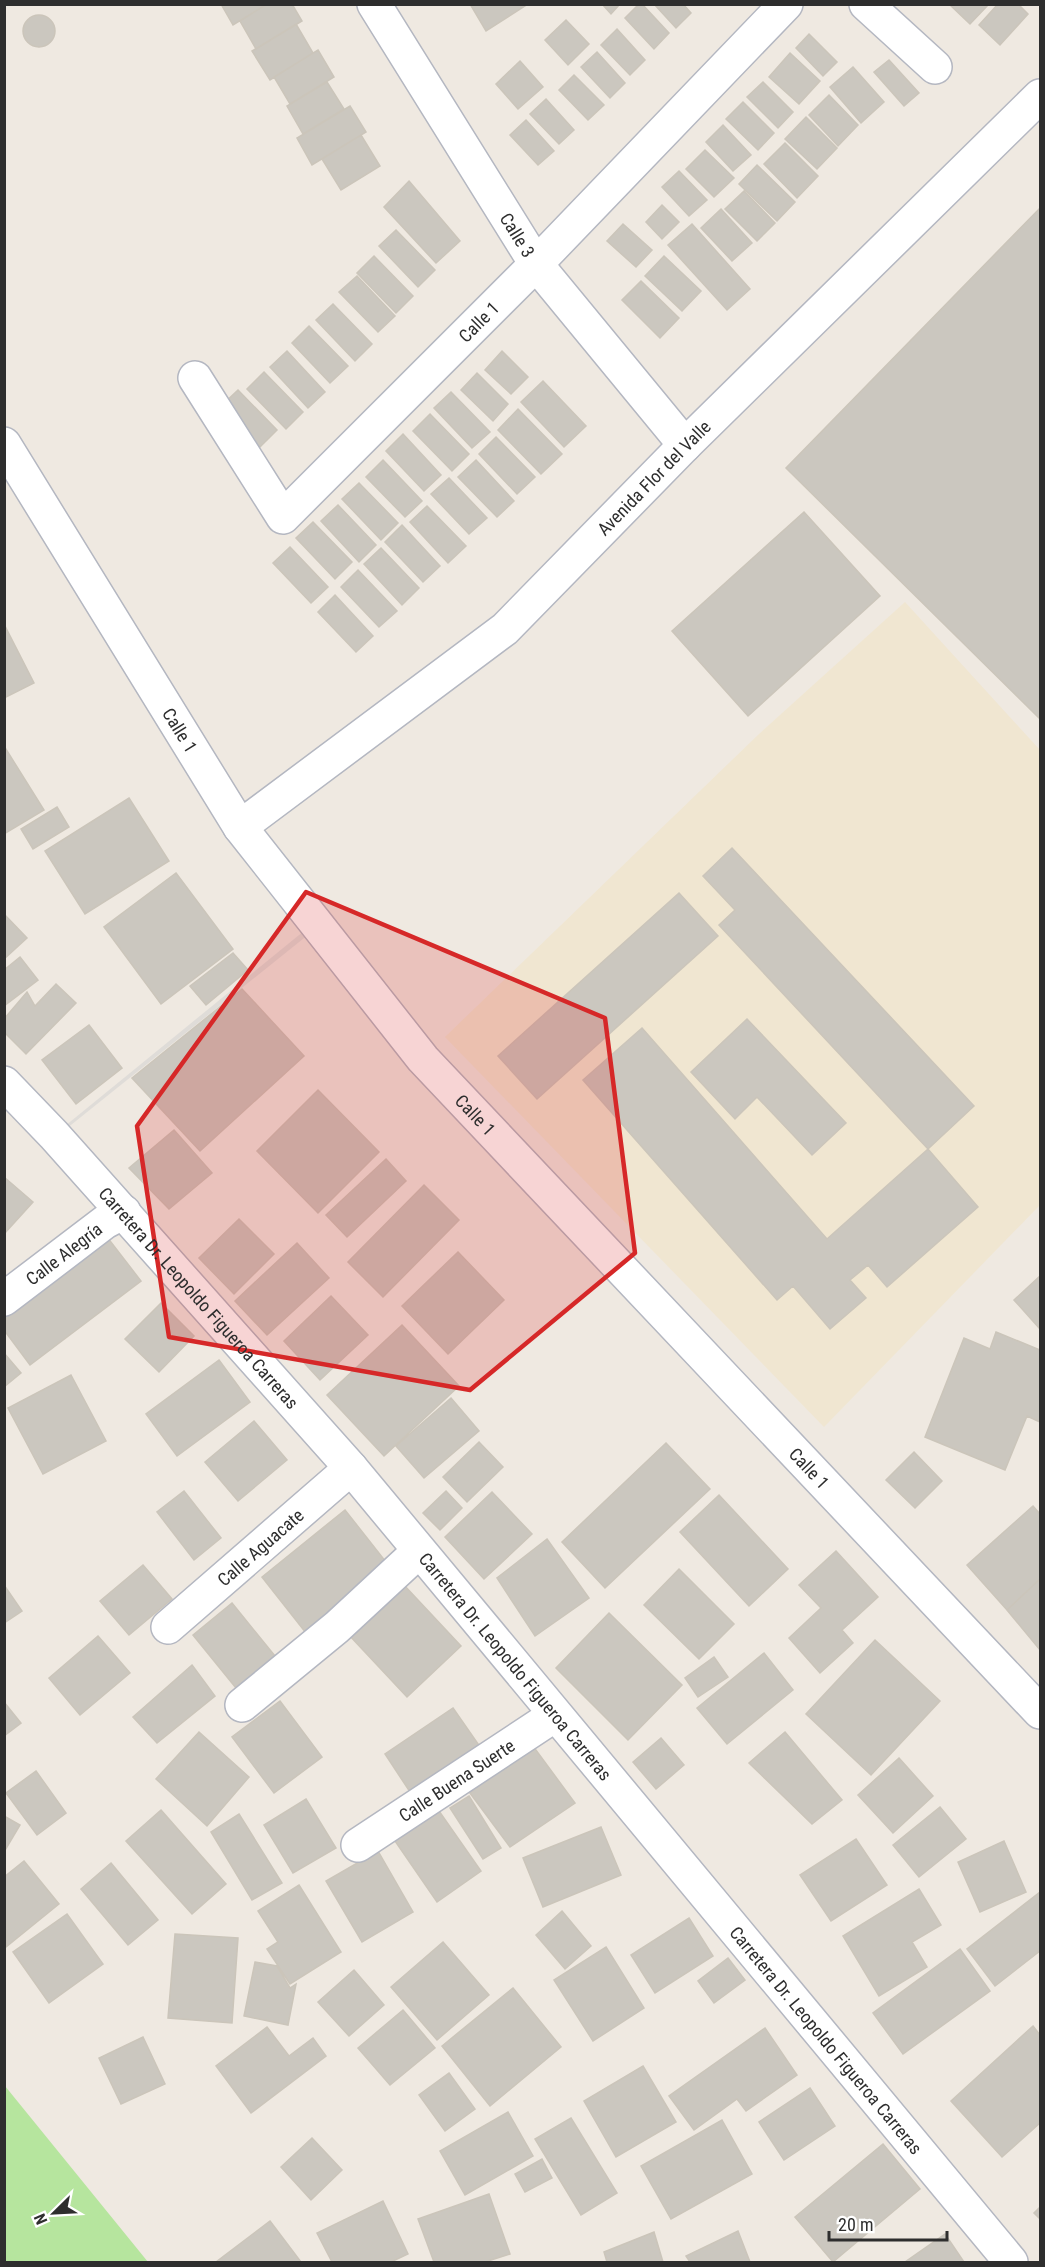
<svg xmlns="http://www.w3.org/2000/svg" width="1045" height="2267" viewBox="0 0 1045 2267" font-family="'Roboto Condensed',sans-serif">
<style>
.education{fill:#f0e6d1}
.green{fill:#b6e59e}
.plaza{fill:#dfdcd8}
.building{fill:#cbc7bf;stroke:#cbc5ba;stroke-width:1.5}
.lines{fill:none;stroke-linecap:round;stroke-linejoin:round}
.minor-casing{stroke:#b4b7c1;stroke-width:36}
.tertiary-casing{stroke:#b4b7c1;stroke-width:36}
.minor{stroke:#fff;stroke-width:33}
.tertiary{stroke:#fff;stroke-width:33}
.marked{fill:#d62828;fill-opacity:0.2;stroke:#d62828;stroke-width:4.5;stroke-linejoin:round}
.labels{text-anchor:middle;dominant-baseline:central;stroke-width:6;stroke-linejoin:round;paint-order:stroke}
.street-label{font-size:18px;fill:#2e2e2e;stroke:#fff}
</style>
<rect width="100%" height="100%" fill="#efe9e1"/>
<path class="education" d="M 905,602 L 1040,750 L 1040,1205 L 824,1427 L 445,1037 L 759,734 Z"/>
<path class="green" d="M 4,2086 L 5,2086 L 148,2262 L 5,2262 Z"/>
<path class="plaza" d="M 315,922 L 319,926 L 56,1137 L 54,1135 Z"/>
<path class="building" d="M 221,4 L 267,4 L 233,25 Z
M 267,4 L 292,4 L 302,21 L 256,49 L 240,21 Z
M 470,4 L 528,4 L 486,31 Z
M 602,4 L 620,4 L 611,14 Z
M 639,4 L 642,4 L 669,33 L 654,49 L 625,18 Z
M 654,4 L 683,4 L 691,13 L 676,28 Z
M 949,4 L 989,4 L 970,24 Z
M 998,4 L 1018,4 L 1028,14 L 1000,45 L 979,25 Z
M23 31a16 16 0 1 1 32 0a16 16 0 1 1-32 0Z
M 566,20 L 589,44 L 568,65 L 545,40 Z
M 296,24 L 313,53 L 270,80 L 252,51 Z
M 617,29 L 645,60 L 630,75 L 601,45 Z
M 809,34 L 837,62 L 823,76 L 796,48 Z
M 318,50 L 334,77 L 290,104 L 274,77 Z
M 597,52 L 625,83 L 610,98 L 581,67 Z
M 790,53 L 820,81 L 799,104 L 769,77 Z
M 889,60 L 919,93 L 904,106 L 874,72 Z
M 520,61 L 543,87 L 518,109 L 496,84 Z
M 853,67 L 884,102 L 861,123 L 830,87 Z
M 574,75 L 604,105 L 588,120 L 559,90 Z
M 327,82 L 344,109 L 303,134 L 287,106 Z
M 763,82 L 793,112 L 778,128 L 747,97 Z
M 829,95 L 858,125 L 838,146 L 809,115 Z
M 546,99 L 574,130 L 559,144 L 530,114 Z
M 743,102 L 774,133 L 758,150 L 726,119 Z
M 350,106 L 366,132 L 312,165 L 297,138 Z
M 806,117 L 837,148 L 817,169 L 785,139 Z
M 526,120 L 554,151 L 538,165 L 510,135 Z
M 723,125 L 751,155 L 733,171 L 706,142 Z
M 361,135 L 380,166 L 341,190 L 322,159 Z
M 785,143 L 818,176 L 797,198 L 764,164 Z
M 705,150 L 734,178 L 714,197 L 686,169 Z
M 757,165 L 795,202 L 777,221 L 739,184 Z
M 679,171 L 707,200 L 689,216 L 662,187 Z
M 409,181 L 460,241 L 436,263 L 384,207 Z
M 744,191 L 775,223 L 757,241 L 725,209 Z
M 662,205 L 679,222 L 662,239 L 646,222 Z
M 1040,208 L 1040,719 L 786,468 Z
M 721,209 L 752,243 L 732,261 L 701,228 Z
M 623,224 L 652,250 L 636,267 L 607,241 Z
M 692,224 L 750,289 L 727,310 L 668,245 Z
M 396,230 L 435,270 L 418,287 L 379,246 Z
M 374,256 L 413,296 L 396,313 L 357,273 Z
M 664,256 L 701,291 L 682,311 L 645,276 Z
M 357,276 L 395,316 L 378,332 L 339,292 Z
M 641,281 L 679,318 L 660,338 L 622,300 Z
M 333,304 L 372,344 L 355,361 L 316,320 Z
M 309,326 L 348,366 L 330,383 L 292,343 Z
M 287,351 L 325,392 L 308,408 L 270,367 Z
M 502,351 L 528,377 L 511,394 L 485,370 Z
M 264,372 L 303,412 L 286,429 L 247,389 Z
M 477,373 L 508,404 L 493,421 L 461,390 Z
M 543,381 L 586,426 L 564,447 L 521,402 Z
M 238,390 L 277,430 L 260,447 L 221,406 Z
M 451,392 L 490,432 L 472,448 L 434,408 Z
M 518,409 L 562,454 L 541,474 L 498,430 Z
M 430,414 L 469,454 L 452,471 L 413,431 Z
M 403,434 L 441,475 L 424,491 L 386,451 Z
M 496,437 L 535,477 L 517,494 L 479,454 Z
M 383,460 L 422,501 L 405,517 L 366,477 Z
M 476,460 L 514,501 L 497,517 L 458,477 Z
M 449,478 L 487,518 L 469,534 L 431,494 Z
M 359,483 L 398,523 L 381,540 L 342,499 Z
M 338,505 L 376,545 L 359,562 L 321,521 Z
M 427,506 L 466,546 L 448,563 L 410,522 Z
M 804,512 L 880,596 L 748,716 L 672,631 Z
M 313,522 L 352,562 L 335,579 L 296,538 Z
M 402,525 L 440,566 L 423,582 L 385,542 Z
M 290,547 L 328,587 L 311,603 L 273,563 Z
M 381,548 L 419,588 L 402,605 L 364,564 Z
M 358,570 L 397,611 L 379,627 L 341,587 Z
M 335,595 L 373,636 L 356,652 L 318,612 Z
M 4,624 L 34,683 L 4,698 Z
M 4,746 L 44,810 L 4,834 Z
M 129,798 L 169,861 L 85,914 L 45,851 Z
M 57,807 L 69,827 L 33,849 L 21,829 Z
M 732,848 L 974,1106 L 928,1149 L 719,925 L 735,910 L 703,876 Z
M 176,873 L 233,949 L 161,1004 L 104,927 Z
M 679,893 L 718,936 L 537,1099 L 498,1056 Z
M 4,914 L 27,938 L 4,959 Z
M 233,953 L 248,970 L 206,1005 L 190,986 Z
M 20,957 L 38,980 L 4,1006 L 4,970 Z
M 56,984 L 76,1003 L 26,1054 L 4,1032 L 4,1019 L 27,992 L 35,1006 Z
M 242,989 L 304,1056 L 200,1151 L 132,1078 Z
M 747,1019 L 846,1123 L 812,1155 L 757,1097 L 735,1119 L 691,1072 Z
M 89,1025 L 122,1068 L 76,1104 L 42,1060 Z
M 642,1028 L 827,1239 L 928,1149 L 978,1207 L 887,1287 L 868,1265 L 850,1280 L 866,1298 L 830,1329 L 793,1286 L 777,1300 L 583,1080 Z
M 318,1090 L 379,1152 L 318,1213 L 257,1151 Z
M 174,1130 L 212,1173 L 169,1209 L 129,1168 Z
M 386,1159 L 406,1181 L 347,1237 L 326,1215 Z
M 4,1177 L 33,1202 L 4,1234 Z
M 424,1185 L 459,1220 L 383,1297 L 348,1262 Z
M 239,1219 L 274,1254 L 234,1294 L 199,1258 Z
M 107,1237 L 141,1281 L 30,1365 L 4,1330 L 4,1314 Z
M 297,1243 L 329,1278 L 267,1335 L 235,1301 Z
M 458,1252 L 504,1300 L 448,1354 L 402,1306 Z
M 1040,1276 L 1040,1329 L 1014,1300 Z
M 331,1296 L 368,1335 L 320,1380 L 284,1341 Z
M 161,1303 L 194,1336 L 159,1372 L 125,1339 Z
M 402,1325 L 459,1386 L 384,1456 L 327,1395 Z
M 996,1332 L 1040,1350 L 1040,1422 L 1027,1416 L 1005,1470 L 925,1437 L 964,1338 L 990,1349 Z
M 4,1353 L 21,1373 L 4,1387 Z
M 219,1360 L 250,1402 L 177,1456 L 146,1414 Z
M 71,1375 L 106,1441 L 43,1474 L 8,1408 Z
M 451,1398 L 479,1431 L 424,1478 L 396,1446 Z
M 254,1421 L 287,1460 L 238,1501 L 205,1462 Z
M 479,1442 L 503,1467 L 467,1502 L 443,1477 Z
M 666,1443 L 710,1489 L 605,1588 L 562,1542 Z
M 914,1452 L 942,1481 L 915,1508 L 886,1480 Z
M 184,1491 L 221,1538 L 194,1560 L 157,1512 Z
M 446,1491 L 462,1508 L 440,1530 L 423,1513 Z
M 492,1492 L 532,1534 L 484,1579 L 445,1537 Z
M 719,1495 L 788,1569 L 749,1606 L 680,1532 Z
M 1033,1506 L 1040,1514 L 1040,1579 L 1007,1610 L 967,1565 Z
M 345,1510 L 390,1567 L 306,1633 L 262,1577 Z
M 547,1539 L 589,1598 L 535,1636 L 497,1578 Z
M 836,1551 L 878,1597 L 842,1630 L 853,1643 L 820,1673 L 789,1638 L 821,1608 L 799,1585 Z
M 143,1565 L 172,1599 L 129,1635 L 100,1601 Z
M 679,1569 L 734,1624 L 699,1659 L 644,1605 Z
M 1040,1579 L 1040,1650 L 1007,1610 Z
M 403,1584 L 461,1646 L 407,1697 L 349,1635 Z
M 4,1585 L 22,1611 L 4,1623 Z
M 232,1603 L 279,1661 L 240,1693 L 193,1635 Z
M 609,1613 L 682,1685 L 628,1740 L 556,1668 Z
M 98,1636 L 130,1673 L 80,1715 L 49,1678 Z
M 875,1640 L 940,1701 L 871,1775 L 806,1714 Z
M 764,1653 L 793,1690 L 727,1744 L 697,1708 Z
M 714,1657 L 728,1677 L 698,1697 L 685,1678 Z
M 192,1665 L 215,1696 L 157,1743 L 133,1717 Z
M 280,1701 L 322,1757 L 274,1793 L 232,1737 Z
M 4,1702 L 21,1723 L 4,1736 Z
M 453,1708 L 483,1751 L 414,1798 L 385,1754 Z
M 199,1732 L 249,1777 L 207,1826 L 156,1779 Z
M 785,1732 L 842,1800 L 812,1824 L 749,1763 Z
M 661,1738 L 684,1765 L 656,1789 L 633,1762 Z
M 530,1742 L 575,1803 L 510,1847 L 470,1793 Z
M 899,1758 L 933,1796 L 893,1833 L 858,1795 Z
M 36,1771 L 66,1813 L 37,1835 L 6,1793 Z
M 469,1796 L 501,1848 L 483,1859 L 450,1808 Z
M 306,1799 L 336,1848 L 293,1873 L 264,1825 Z
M 940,1807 L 966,1839 L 919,1877 L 893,1845 Z
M 161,1810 L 226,1884 L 192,1914 L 126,1841 Z
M 439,1811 L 481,1871 L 437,1902 L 395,1841 Z
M 239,1814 L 282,1883 L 252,1900 L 211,1832 Z
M 4,1816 L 20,1825 L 4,1852 Z
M 601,1827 L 621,1875 L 543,1907 L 523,1858 Z
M 856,1839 L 887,1885 L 831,1921 L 800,1875 Z
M 1004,1841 L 1026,1892 L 980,1912 L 958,1862 Z
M 378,1851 L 413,1912 L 362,1942 L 326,1881 Z
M 24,1861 L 59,1904 L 6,1947 L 4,1877 Z
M 111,1863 L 158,1920 L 128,1945 L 81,1889 Z
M 299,1885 L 341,1952 L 290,1984 L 267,1949 L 278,1942 L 258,1911 Z
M 919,1889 L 941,1925 L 912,1942 L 927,1967 L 879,1996 L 843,1936 Z
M 1040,1892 L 1040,1951 L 995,1986 L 967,1949 Z
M 562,1911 L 591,1946 L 565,1969 L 536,1935 Z
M 67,1914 L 103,1964 L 49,2003 L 13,1952 Z
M 689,1918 L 713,1956 L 655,1993 L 631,1955 Z
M 175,1934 L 238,1938 L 232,2023 L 168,2018 Z
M 443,1942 L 489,1995 L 437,2040 L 391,1987 Z
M 606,1947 L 644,2008 L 593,2041 L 554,1980 Z
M 960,1949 L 990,1991 L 903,2054 L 873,2013 Z
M 728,1958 L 745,1980 L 714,2003 L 698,1981 Z
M 255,1962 L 277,1966 L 290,1988 L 296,1984 L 288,2025 L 244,2016 Z
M 354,1970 L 384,2005 L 349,2036 L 318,2002 Z
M 513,1988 L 561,2047 L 490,2106 L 442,2046 Z
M 403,2010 L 435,2048 L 390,2085 L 358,2048 Z
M 1033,2026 L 1040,2035 L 1040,2123 L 1002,2157 L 951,2101 Z
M 267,2027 L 289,2056 L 313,2038 L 326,2056 L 251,2113 L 216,2066 Z
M 765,2028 L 797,2075 L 746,2111 L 737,2099 L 694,2130 L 669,2096 Z
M 143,2037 L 165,2084 L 121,2104 L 99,2058 Z
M 643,2066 L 676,2122 L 616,2157 L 584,2101 Z
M 449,2073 L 475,2109 L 445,2131 L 419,2095 Z
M 810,2088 L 835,2126 L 784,2160 L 759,2122 Z
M 508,2112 L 533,2156 L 465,2195 L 440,2151 Z
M 571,2118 L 617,2193 L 581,2215 L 535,2139 Z
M 722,2120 L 752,2174 L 671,2219 L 641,2166 Z
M 312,2138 L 342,2170 L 311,2200 L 281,2167 Z
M 883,2144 L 920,2189 L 833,2262 L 795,2217 Z
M 542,2159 L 552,2178 L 525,2192 L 515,2174 Z
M 489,2194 L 510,2254 L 485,2262 L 434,2262 L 418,2219 Z
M 383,2201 L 408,2254 L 391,2262 L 332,2262 L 317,2233 Z
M 1040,2207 L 1040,2219 L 1034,2213 Z
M 270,2221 L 301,2262 L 216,2262 Z
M 738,2231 L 750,2262 L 690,2262 L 686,2256 Z
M 654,2232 L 663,2262 L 607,2262 L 604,2252 Z
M 945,2234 L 964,2262 L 905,2262 Z"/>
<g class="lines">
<g class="minor-casing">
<g id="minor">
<path id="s1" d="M 374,4 L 536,264 L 685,445"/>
<path d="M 866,4 L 935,67"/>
<path id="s2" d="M 195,378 L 283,517 L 536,264 L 786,4"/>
<path id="s3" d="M 4,444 L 240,827 L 423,1059 L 1040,1712"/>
<path id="s4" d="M 240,827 L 505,629 L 685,445 L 1040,96"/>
<path id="s5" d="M 4,1299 L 105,1222 L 124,1212"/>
<path id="s6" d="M 168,1627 L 351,1468"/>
<path d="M 242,1705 L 337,1627 L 419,1551"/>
<path id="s7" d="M 358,1845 L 555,1715"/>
</g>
</g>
<g class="tertiary-casing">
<g id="tertiary">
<path id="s8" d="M 4,1083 L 54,1135 L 351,1468 L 1011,2262"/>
</g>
</g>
<use href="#minor" class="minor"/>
<use href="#tertiary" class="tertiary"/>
</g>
<path class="marked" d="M 306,892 L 605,1018 L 635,1253 L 470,1390 L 169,1337 L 137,1126 Z"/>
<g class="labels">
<g class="street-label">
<text stroke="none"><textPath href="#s1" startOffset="272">Calle 3</textPath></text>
<text stroke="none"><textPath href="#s2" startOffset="441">Calle 1</textPath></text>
<text stroke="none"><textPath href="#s4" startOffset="543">Avenida Flor del Valle</textPath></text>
<text stroke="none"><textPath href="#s3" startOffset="336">Calle 1</textPath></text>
<text stroke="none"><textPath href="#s3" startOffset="822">Calle 1</textPath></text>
<text stroke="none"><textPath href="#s5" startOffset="75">Calle Alegría</textPath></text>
<text stroke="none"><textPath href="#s8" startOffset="290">Carretera Dr. Leopoldo Figueroa Carreras</textPath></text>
<text stroke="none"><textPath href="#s3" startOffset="1308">Calle 1</textPath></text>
<text stroke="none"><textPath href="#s6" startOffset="122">Calle Aguacate</textPath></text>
<text stroke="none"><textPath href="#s8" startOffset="776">Carretera Dr. Leopoldo Figueroa Carreras</textPath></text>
<text stroke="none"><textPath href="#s7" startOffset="118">Calle Buena Suerte</textPath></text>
<text stroke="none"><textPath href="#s8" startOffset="1262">Carretera Dr. Leopoldo Figueroa Carreras</textPath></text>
</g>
</g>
<rect width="1045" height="2267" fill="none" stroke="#2e2e2e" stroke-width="12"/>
<g transform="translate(54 2213) rotate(246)" stroke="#ffffff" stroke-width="4.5" paint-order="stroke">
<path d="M0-4.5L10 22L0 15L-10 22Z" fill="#2e2e2e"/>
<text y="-9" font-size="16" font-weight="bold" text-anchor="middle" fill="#2e2e2e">N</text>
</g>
<path d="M829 2231v9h118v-9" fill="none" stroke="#2e2e2e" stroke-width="3"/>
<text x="838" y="2231" font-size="18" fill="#2e2e2e" stroke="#ffffff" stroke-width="4.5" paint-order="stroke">20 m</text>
</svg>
